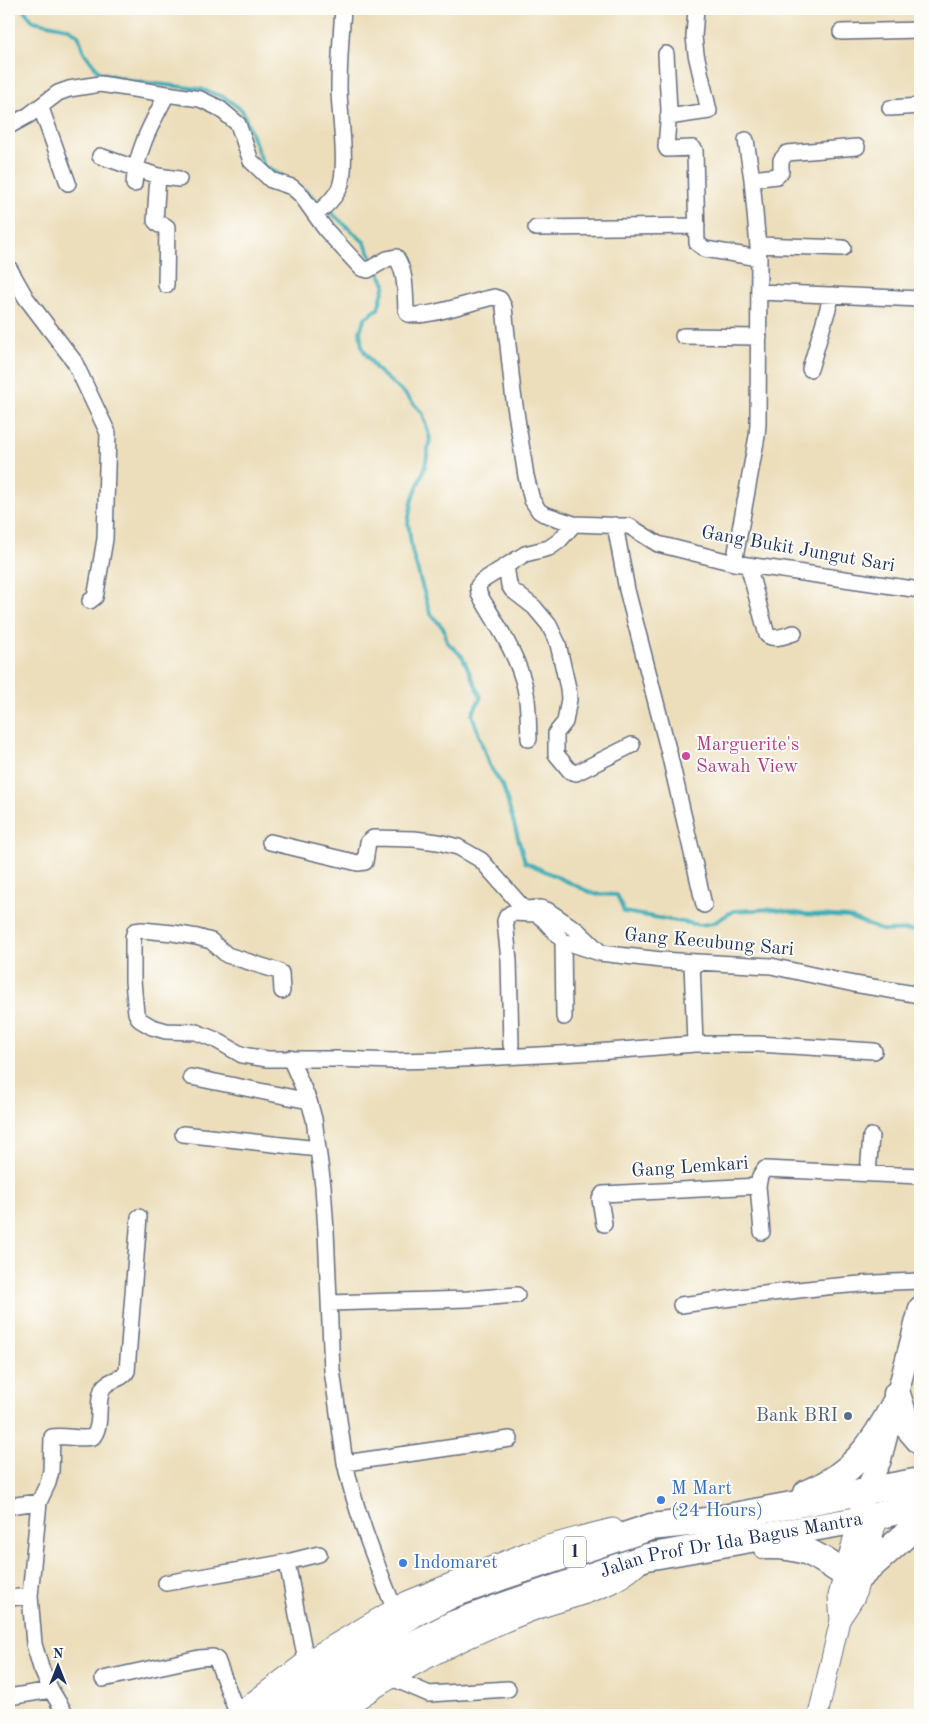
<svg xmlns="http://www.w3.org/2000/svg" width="929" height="1724" viewBox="0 0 929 1724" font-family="'Old Standard TT',serif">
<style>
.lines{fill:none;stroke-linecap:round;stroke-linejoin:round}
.stream{stroke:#3bacb6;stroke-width:4}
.minor-casing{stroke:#646c7f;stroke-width:18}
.tertiary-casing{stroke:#646c7f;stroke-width:21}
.secondary-casing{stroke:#646c7f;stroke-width:24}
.trunk-casing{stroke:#646c7f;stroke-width:29}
.minor{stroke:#fff;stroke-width:15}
.tertiary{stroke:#fff;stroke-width:19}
.secondary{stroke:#fff;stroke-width:21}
.trunk{stroke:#fff;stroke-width:26}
.hotel-dot{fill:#d1479c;stroke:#fdfcf7;stroke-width:2}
.service-dot{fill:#5c6f8a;stroke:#fdfcf7;stroke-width:2}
.shop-dot{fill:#3f7fe0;stroke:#fdfcf7;stroke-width:2}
.labels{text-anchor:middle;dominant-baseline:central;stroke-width:4;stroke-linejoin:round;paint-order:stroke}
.shield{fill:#fdfcf7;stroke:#5f6c8c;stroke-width:1}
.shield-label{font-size:18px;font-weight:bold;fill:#1b2f5e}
.street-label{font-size:19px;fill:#1b2f5e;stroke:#fdfcf7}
.hotel-label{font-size:19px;fill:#b23c85;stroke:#fdfcf7;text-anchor:start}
.service-label{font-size:19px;fill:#4e5e75;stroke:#fdfcf7;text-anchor:end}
.shop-label{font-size:19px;fill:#366cbe;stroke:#fdfcf7;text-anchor:start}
</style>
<rect width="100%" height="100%" fill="#fdfcf7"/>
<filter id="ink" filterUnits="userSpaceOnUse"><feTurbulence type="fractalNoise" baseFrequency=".02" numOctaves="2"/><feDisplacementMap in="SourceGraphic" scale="10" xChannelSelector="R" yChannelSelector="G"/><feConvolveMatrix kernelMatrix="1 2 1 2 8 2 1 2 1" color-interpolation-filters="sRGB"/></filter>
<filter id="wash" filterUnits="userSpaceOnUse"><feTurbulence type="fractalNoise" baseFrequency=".0096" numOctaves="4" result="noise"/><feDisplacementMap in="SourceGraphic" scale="20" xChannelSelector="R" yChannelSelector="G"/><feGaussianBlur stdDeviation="1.12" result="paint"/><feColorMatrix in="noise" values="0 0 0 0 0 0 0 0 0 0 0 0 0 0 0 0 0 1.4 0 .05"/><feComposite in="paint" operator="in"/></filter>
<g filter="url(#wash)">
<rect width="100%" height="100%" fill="#ecdebb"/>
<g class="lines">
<path class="stream" d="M 23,9 L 33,21 L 67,28 L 78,35 L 84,52 L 99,72 L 132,81 L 200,89 L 224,97 L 242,110 L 264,166 L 284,177
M 305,190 L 322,205
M 327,209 L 364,242 L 375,263
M 378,270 L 385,284 L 378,309 L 365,318 L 360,331 L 362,348 L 377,370 L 405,394 L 423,414 L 430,439 L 425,467 L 412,500 L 408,522 L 412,551 L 430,613 L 444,629 L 447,642 L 462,656 L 481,697 L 472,714 L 489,765 L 503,786 L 525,862 L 594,894 L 617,895 L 624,912 L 700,925 L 714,923 L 733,911 L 774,909 L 802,914 L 848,917 L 884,931 L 920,930"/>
</g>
</g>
<g filter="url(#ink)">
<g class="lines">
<g class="minor-casing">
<path id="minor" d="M 841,32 L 920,30
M 666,54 L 669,110 L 666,147 L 667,149 L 693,148 L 695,150 L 697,243 L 705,249 L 759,258
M 41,108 L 68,183
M 890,108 L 920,106
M 668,117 L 709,111 L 696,54 L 694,37 L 696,9
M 9,126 L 29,115 L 58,93 L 69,89 L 100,84 L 200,99 L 219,108 L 238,124 L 251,161 L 271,180 L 292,187 L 301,195 L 326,230 L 361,268 L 368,270 L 387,259 L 396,257 C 406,272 405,291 406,309 L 408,314 C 426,319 473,301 494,297 L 500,299 L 504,307 L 513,393 L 526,476 L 532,500 L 539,511 L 544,514 L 574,524 L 629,526 L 658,544 L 734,563 L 920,590
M 100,156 L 158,176 L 179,179
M 158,176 L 155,221 L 159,225 L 164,225 L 167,227 L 166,285
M 752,179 L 777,176 L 781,172 L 781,160 L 787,153 L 857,147
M 134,184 C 136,151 152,123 167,94
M 316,214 C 324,208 334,198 339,189 C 349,168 339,114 339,89 C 339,63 341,36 343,9
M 536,228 L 697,226
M 758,245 L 843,248
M 9,268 L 26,298 L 74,361 L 108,433 L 105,539 L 96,593 L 95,597 L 90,601
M 760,292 L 920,299
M 683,336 L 759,337
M 810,369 L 832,295
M 615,525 L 627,590 L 669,753 L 704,905
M 734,563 L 757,436 L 758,424 L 759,258 L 752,179 L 746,140
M 748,565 L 767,635 C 775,641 786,635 794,633
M 506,566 L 509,585 L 512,590 L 534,607 L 549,625 L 558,644 L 568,688 L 569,699 L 565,722 L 556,733 L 556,754 L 570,771 L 576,773 L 632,745
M 529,739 C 528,719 529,697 522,677 C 513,648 495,621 479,594 L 478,586 L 482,581 L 525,554 L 549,548 L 559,541 L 574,524
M 270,842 L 358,863 L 365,862 L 368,842 L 373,838 L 414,839 L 438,842 L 458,847 L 481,860 L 524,909 L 541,908 L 547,910 L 578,931 L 600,952
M 563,941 L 564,1017
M 692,962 L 695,1044
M 282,991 L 281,973 L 278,971 L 227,955 L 211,941 L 197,937 L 173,933 L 142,930 L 135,931 L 133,937 L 133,981 L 136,1013 L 140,1020 L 152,1027 L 166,1031 L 196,1032 L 216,1040 L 242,1055 L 267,1059 L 338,1059 L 393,1061 L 442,1060 L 597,1052 L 695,1044 L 758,1044 L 874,1051
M 511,1045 L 509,960 L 505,921 L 507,916 L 511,913 L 536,914 L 543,919 L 563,941 L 600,953 L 661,960 L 771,966 L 854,984 L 920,995
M 290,1058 L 309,1101 L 314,1119 L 323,1186 L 326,1231 L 332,1370 L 345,1463 L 510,1439
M 191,1077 L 309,1101
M 183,1134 L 318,1149
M 868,1173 L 871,1136
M 604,1224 L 600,1199 L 603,1194 L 758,1186
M 762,1232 L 758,1186 L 760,1176 L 765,1169 L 920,1176
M 329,1303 L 468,1299 L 517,1295
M 681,1305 C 761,1294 840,1283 920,1281
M 345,1463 C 356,1513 375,1560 394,1608
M 9,1506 L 39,1502
M 287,1562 L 306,1661
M 166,1583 L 287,1562 L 319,1554
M 9,1598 L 30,1596
M 392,1678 L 429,1694 L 508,1689
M 103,1679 L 199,1658 L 213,1657 L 217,1660 L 237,1713
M 9,1697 L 51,1690
M 66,1715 L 51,1690 L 41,1668 L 34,1644 L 30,1596 L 39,1502 L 48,1483 L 51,1471 L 52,1437 C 66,1435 79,1440 93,1437 C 103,1424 96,1405 102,1390 C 106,1379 122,1381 127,1371 L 139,1217"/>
</g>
<g class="tertiary-casing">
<path id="tertiary" d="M 840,1620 L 838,1596 L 858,1520
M 235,1715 L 306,1661 L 407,1601 L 534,1549 L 581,1536 L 613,1528
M 336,1715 C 396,1671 463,1638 533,1611 C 568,1598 609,1592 637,1566
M 818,1715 L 840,1620 L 855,1597 L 879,1515"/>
</g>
<g class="secondary-casing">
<path id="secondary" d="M 858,1520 L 866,1490 L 880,1461 L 920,1307"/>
</g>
<g class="trunk-casing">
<g id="trunk">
<path d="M 897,1394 L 907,1426 L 920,1441"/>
<path d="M 807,1493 C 851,1476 874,1444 895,1403"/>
<path d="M 766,1546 C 802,1545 814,1553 843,1573"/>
<path d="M 861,1575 L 920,1522"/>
<path d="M 264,1715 L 371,1641 L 415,1613 L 451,1595 L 501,1577 L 651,1527 L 707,1521 L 920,1481"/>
<path id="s1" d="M 305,1715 L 341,1689 L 408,1647 L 454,1624 L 500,1607 L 647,1557 L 858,1520 L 920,1506"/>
</g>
</g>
<use href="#minor" class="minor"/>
<use href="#tertiary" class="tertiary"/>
<use href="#secondary" class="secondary"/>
<use href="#trunk" class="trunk"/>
</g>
</g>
<circle class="hotel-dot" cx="686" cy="756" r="5"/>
<circle class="service-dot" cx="848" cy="1416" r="5"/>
<g class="shop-dot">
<circle cx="661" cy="1500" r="5"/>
<circle cx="403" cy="1563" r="5"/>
</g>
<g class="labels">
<rect class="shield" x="564" y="1536.5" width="22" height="31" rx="4"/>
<g class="shield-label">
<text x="575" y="1552">1</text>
</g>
<g class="street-label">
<text transform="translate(798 550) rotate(10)">Gang Bukit Jungut Sari</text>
<text transform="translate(709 943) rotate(5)">Gang Kecubung Sari</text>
<text transform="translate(690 1168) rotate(-4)">Gang Lemkari</text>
<text stroke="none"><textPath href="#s1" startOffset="464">Jalan Prof Dr Ida Bagus Mantra</textPath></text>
</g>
<g class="hotel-label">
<text x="696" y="745">Marguerite's<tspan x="696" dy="22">Sawah View</tspan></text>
</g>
<g class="service-label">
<text x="838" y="1416">Bank BRI</text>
</g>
<g class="shop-label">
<text x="671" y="1489">M Mart<tspan x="671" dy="22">(24 Hours)</tspan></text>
<text x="413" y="1563">Indomaret</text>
</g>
</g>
<rect width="929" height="1724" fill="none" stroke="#fdfcf7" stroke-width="30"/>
<g transform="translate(58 1666)" stroke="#fdfcf7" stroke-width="4" paint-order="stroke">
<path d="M0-4L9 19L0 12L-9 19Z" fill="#1b2f5e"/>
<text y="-8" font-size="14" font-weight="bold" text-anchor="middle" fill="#1b2f5e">N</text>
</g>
</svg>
